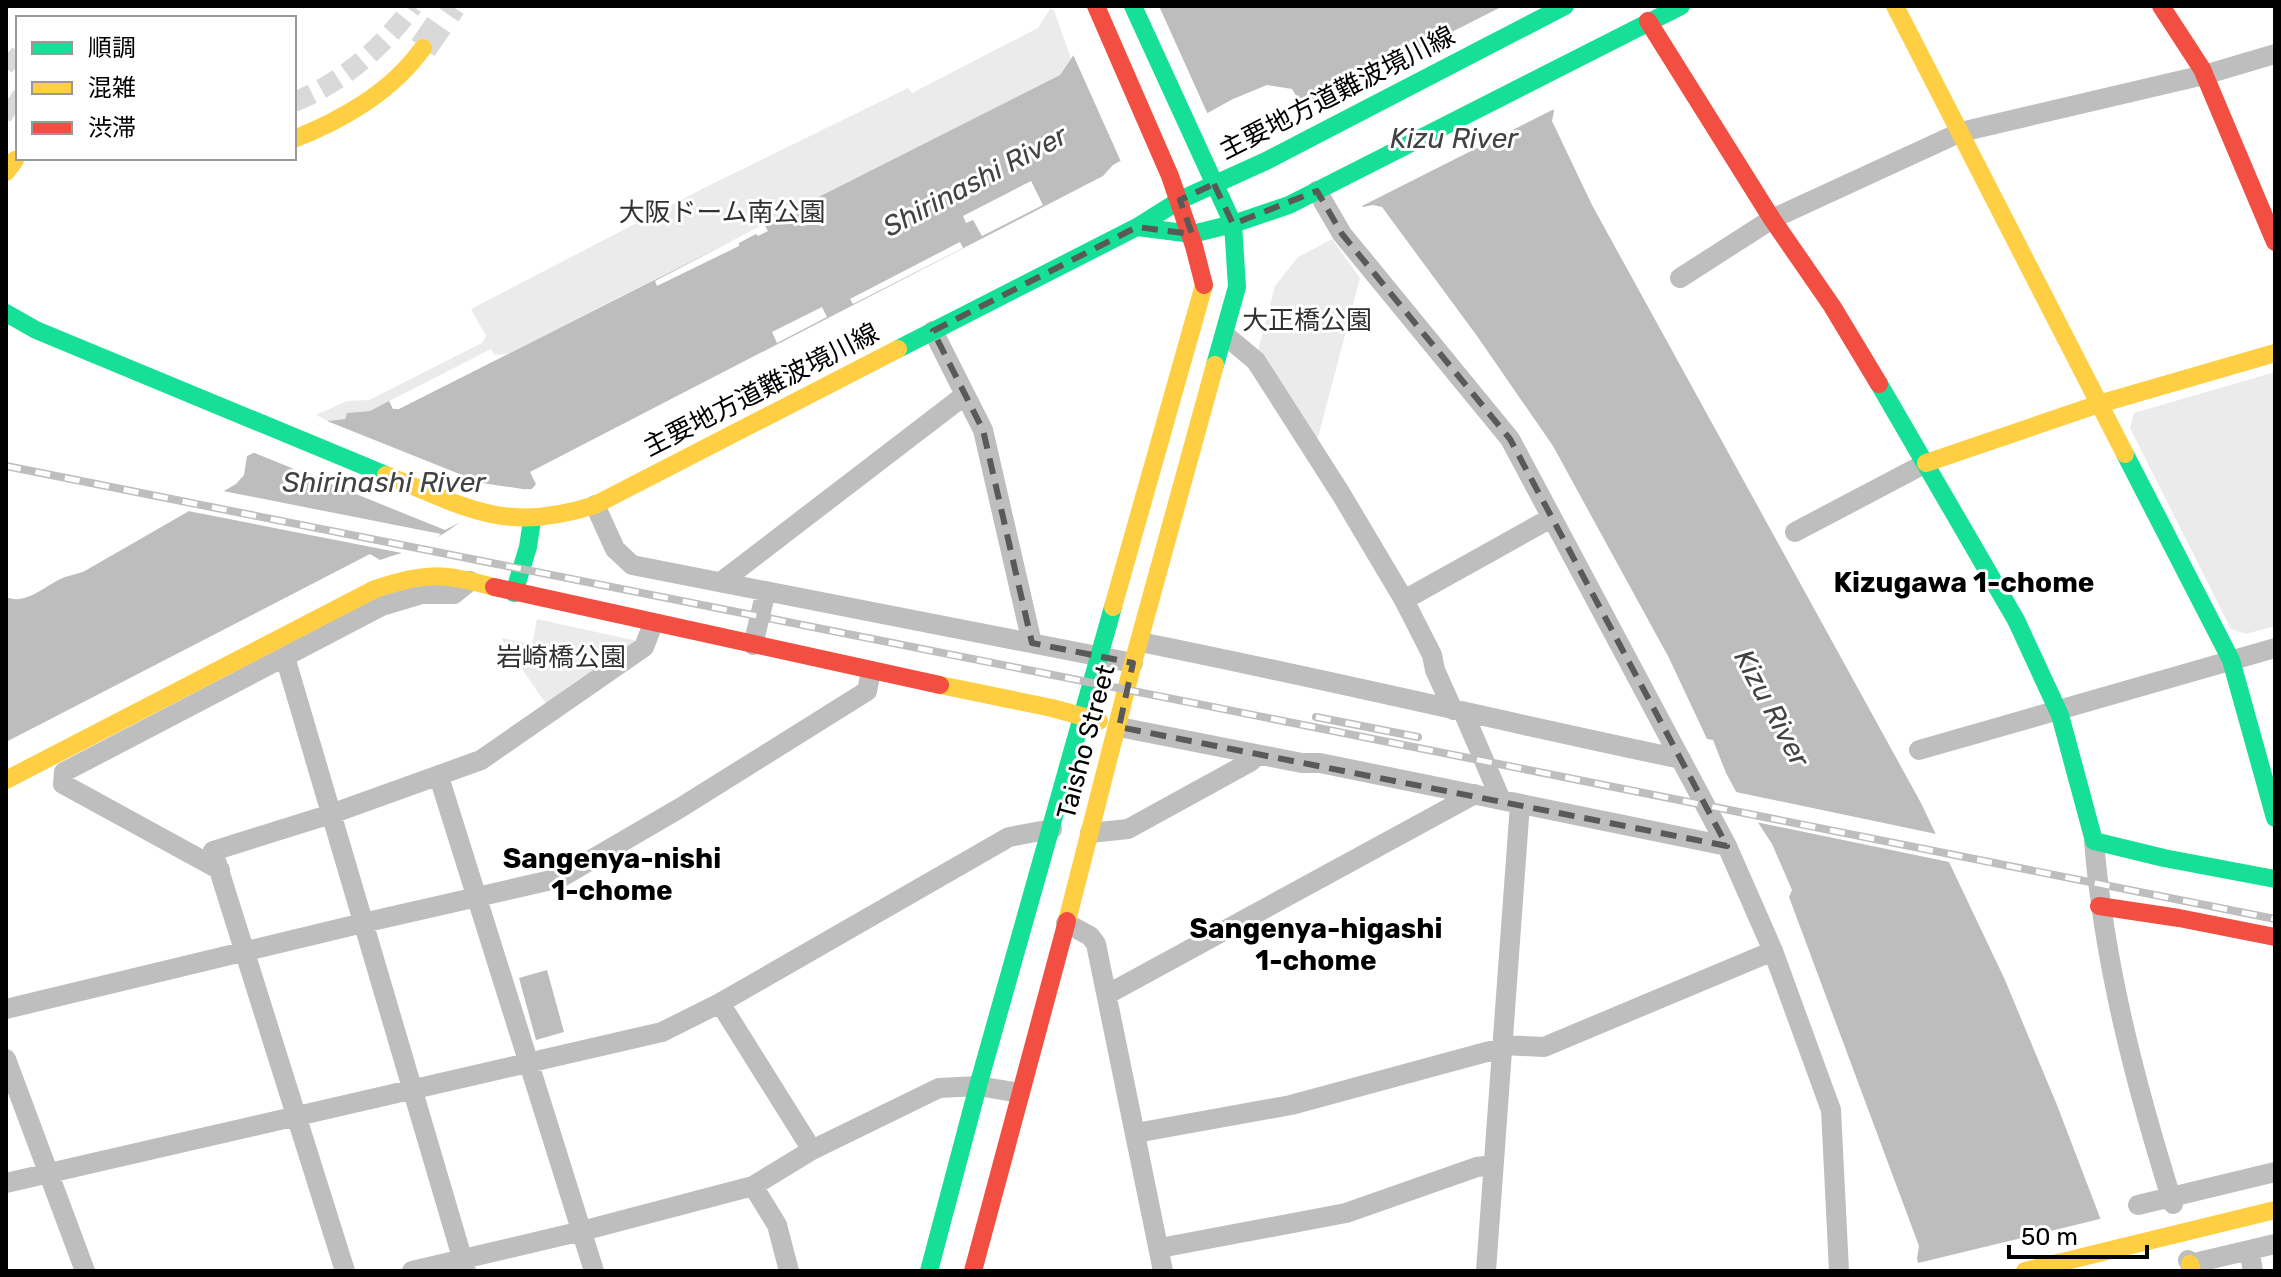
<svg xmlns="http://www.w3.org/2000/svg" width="2281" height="1277" viewBox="0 0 2281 1277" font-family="Rubik,'Noto Sans JP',sans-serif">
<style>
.green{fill:#ebebeb}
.water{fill:#bdbdbd}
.pier{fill:#fff}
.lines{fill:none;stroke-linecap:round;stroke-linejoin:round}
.street-tunnel{stroke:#d9d9d9;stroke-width:20;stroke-dasharray:20 10;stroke-linecap:butt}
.secondary-tunnel{stroke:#d9d9d9;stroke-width:28;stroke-dasharray:28 14;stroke-linecap:butt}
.street{stroke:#bebebe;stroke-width:20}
.fast{stroke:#16e098;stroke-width:18}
.slow{stroke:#ffcf43;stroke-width:18}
.jam{stroke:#f24e42;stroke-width:18}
.rail-casing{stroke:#bebebe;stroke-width:8}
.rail{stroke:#fff;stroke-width:5;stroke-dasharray:15;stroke-linecap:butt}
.marked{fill:none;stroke:#595959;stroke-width:6;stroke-dasharray:16 10;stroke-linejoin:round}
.labels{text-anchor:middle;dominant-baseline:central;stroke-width:6;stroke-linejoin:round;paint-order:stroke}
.street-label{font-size:26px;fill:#000;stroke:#fff}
.park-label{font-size:26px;fill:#313131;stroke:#fff}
.water-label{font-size:28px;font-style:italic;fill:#424242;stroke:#fff}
.neighbourhood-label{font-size:28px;font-weight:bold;fill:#000;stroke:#fff}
</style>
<rect width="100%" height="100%" fill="#fff"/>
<path class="green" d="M 1050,9 L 1054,10 L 1071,59 L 1060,75 L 507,354 L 495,355 L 491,349 L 370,411 L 348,413 L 344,419 L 328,421 L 316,415 L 347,401 L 369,400 L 482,343 L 486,336 L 471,309 L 706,187 L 908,88 L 912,93 L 1038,28 Z
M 1332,239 L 1360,278 L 1317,441 L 1257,354 L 1275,286 L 1298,257 Z
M 2275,372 L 2275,626 L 2246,634 L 2231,629 L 2130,428 L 2134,413 Z
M 537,619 L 637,641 L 548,707 L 501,638 L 532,644 Z"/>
<path class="water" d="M 1107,6 L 1500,6 L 1554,111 L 1552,121 L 1592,205 L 1921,803 L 2005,980 L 2057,1105 L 2112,1249 L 1920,1271 L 1917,1258 L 1919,1246 L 1789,897 L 1792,890 L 1772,844 L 1757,821 L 1748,814 L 1726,773 L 1713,740 L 1707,739 L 1669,658 L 1553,446 L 1477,336 L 1382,207 L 1373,205 L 1363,207 L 1308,104 L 1297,97 L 1292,89 L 1267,85 L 1233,99 L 1113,165 L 1103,176 L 530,472 L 536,484 L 532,489 C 495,489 464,523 433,540 C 418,549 397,554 380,560 L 370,554 L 6,742 L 6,597 C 27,606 46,584 65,577 C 71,575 77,574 83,572 L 236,484 L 244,475 L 247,456 L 328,421 L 345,419 L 347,413 L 370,411 L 389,401 L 393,409 L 399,409 L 1060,75 Z
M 547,970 L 564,1032 L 536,1040 L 519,978 Z"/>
<path class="pier" d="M 1102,6 L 1159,6 L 1209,117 L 1122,164 L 1071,50 Z
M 1501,7 L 1554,109 L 1360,207 L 1308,105 Z
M 1031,181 L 1043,205 L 982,236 L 973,220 L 966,223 L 963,216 Z
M 764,224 L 768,231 L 758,236 L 756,234 L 739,243 L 739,246 L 657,286 L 655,281 Z
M 960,242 L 963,248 L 853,304 L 850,299 Z
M 822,307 L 827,317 L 777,343 L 772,332 Z
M 322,419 L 482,483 L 536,491 L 507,498 L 445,530 L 252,452 Z
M 218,490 L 441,534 L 426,547 L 407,554 L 183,510 Z
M 1731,791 L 1941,835 L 1954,863 L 1751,821 L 1745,816 Z
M 2104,1218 L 2116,1248 L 2121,1271 L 1916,1271 L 1914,1264 Z"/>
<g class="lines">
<path class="street-tunnel" d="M 6,55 L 18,65
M 294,102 C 343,82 382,48 413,6"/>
<path class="secondary-tunnel" d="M 423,48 L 452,6
M 6,102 L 18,110"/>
<path class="street" d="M 1317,191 L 1342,234 L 1510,439 L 1727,846 L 1773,951 L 1831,1110 L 1839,1271
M 1680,278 L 1772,219 L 1961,132 L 2204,75 L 2275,54
M 933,331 L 983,430 L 1032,643
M 1225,335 L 1256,361 L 1341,494 L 1404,600 L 1432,655 L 1435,670 L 1453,710
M 595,505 L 615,549 L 632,565 L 1133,663
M 1795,532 L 1926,463
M 721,582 L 965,395
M 1404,600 L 1551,518
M 1140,642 C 1321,678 1500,721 1681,759
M 753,645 L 766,591
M 285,657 L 466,1271
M 1464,714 L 1501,800
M 1119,727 L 1302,763 L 1320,763 L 1727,846
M 1919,750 L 2275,648
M 439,777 L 594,1271
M 1090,833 L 1128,829 L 1250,762 L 1258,755
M 2094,841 C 2104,965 2136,1086 2173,1204
M 220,870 L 63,784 L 64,772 L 382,606 L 422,594 L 454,594 L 470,581
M 1066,923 L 1090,936 L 1096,944 L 1163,1271
M 1108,994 L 1475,794
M 720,1003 L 812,1150
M 6,1009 L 363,923 L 560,878 L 680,808 L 867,691 L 871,671
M 1503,1045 L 1544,1047 L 1773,951
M 6,1059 L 85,1271
M 1136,1133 L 1291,1105 L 1490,1051 L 1503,1051
M 6,1183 L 662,1032 L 720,1003 L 1009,837 L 1052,829
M 753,1186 L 777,1225 L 789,1271
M 2138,1205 L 2275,1172
M 1160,1248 L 1346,1213 L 1477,1167 L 1493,1165
M 2249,1250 L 2253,1271
M 2188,1260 L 2190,1264 L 2275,1244
M 345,1271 L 213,851 L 331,814 L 481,760 L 644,647 L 653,624
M 412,1271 L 582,1231 L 753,1186 L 812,1150 L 939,1088 L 978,1086 L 1020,1093
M 1486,1271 L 1520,804"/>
<path class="fast" d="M 1133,6 L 1233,224 L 1237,287 L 1215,365
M 1137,227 L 1192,234 L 1233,224 L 1289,205 L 1681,6
M 6,313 L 36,330 L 386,475
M 898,349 L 1137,227 L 1180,200 L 1266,161 L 1565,6
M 1879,384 L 2016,620 L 2060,715 L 2094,841 L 2164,858 L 2275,879
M 2125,454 L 2231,660 L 2275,818
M 514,593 L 528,547 L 532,520
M 929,1271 L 978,1086 L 1113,607"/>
<path class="slow" d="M 1895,6 L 2125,454
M 294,139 C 344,119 391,92 423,48
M 6,172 L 15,160
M 1926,463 L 2099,404 L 2275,353
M 386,475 C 468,508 505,534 595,505 L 898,349
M 1113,607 L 1204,285
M 940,685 L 1052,708 L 1099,721
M 6,780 L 375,589 C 428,572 441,573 494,587
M 1067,921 L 1133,663 L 1215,365
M 2190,1264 L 2192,1271
M 2025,1271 L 2275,1210"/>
<path class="jam" d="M 1096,6 L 1170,176 L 1194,246 L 1204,285
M 2161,6 L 2202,69 L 2275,242
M 1648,21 L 1772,219 L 1832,306 L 1879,384
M 494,587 L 940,685
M 2099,906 L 2179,918 L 2275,937
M 973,1271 L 1067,921"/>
<g class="rail-casing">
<path id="rail" d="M 6,466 L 2275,919
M 1316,717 L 1418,737"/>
</g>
<use href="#rail" class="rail"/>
</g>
<path class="marked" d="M 1214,184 L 1233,224 L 1317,191 L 1342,234 L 1510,439 L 1727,846 L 1119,727 L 1133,663 L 1032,643 L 983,430 L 933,331 L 1137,227 L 1192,234 L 1180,200 Z"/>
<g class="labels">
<g class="street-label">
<text transform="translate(1337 93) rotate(-27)">主要地方道難波境川線</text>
<text transform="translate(761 390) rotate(-27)">主要地方道難波境川線</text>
<text transform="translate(1086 742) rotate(-75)">Taisho Street</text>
</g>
<g class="park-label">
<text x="722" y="212">大阪ドーム南公園</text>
<text x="1307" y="320">大正橋公園</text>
<text x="561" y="657">岩崎橋公園</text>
</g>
<g class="water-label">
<text x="1454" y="138">Kizu River</text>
<text transform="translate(975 181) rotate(-28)">Shirinashi River</text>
<text x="384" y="482">Shirinashi River</text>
<text transform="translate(1772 708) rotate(62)">Kizu River</text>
</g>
<g class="neighbourhood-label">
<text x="1964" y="582">Kizugawa 1-chome</text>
<text x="612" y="858">Sangenya-nishi<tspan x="612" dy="32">1-chome</tspan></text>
<text x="1316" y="928">Sangenya-higashi<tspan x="1316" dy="32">1-chome</tspan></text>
</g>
</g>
<rect width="2281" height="1277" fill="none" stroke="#000000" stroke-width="16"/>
<rect x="16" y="16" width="280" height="144" fill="#ffffff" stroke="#999999" stroke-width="2"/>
<rect x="32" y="42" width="40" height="12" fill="#16e098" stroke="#999999" stroke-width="2"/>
<text x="88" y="56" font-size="24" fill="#000000">順調</text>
<rect x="32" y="82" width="40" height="12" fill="#ffcf43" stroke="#999999" stroke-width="2"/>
<text x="88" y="96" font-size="24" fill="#000000">混雑</text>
<rect x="32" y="122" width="40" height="12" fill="#f24e42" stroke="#999999" stroke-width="2"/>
<text x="88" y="136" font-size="24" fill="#000000">渋滞</text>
<path d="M2009 1245v12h138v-12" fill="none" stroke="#000000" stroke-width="4"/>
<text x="2021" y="1245" font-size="24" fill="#000000" stroke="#ffffff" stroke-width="6" paint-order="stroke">50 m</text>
</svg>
